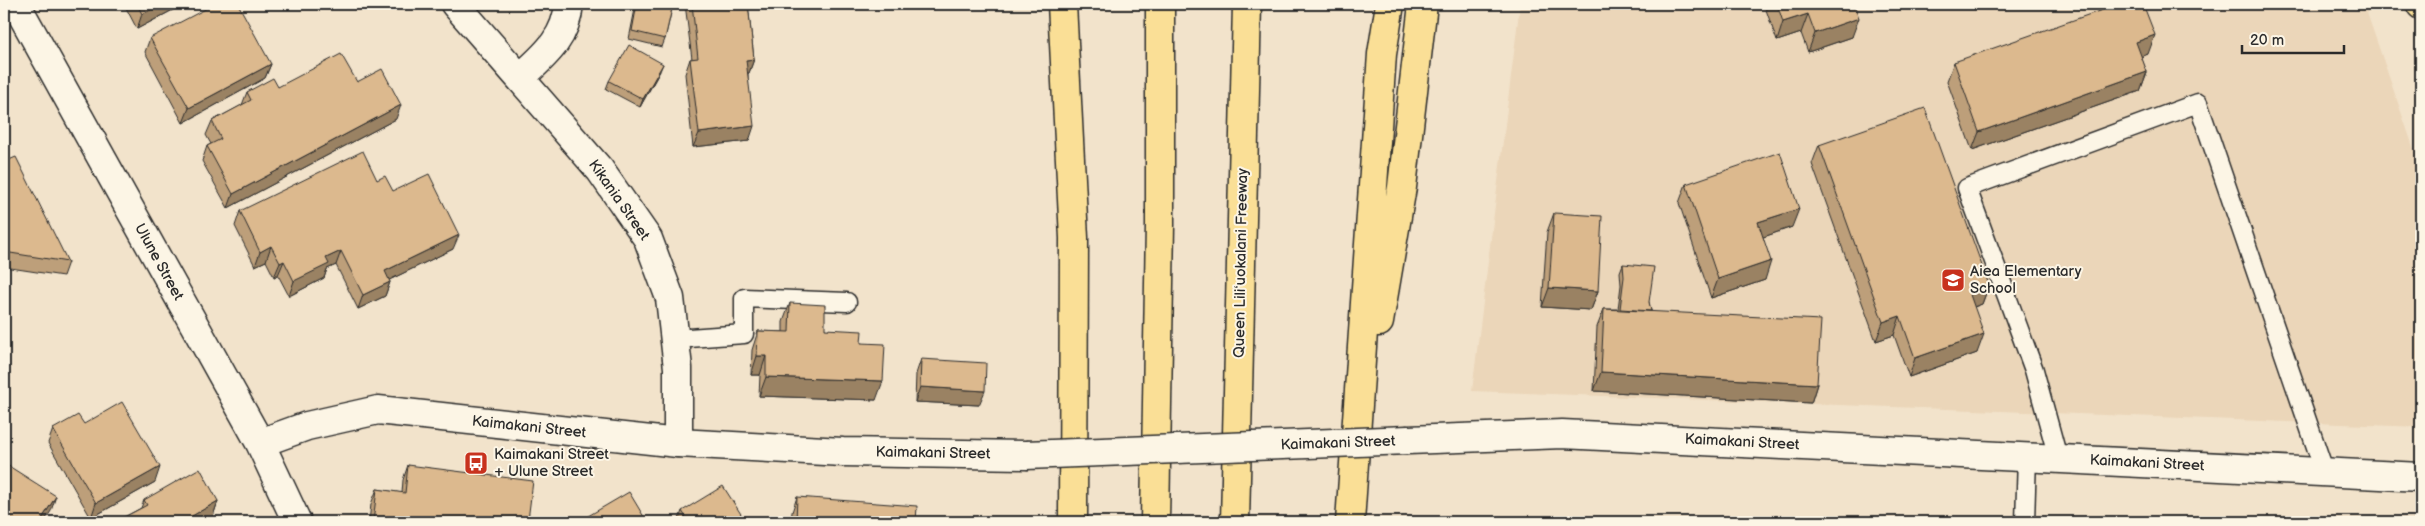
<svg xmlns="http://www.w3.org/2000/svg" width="2425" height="526" viewBox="0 0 2425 526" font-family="'Balsamiq Sans',sans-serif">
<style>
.built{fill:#ebd6b9}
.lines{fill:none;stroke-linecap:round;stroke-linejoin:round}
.service-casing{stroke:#2b2b2b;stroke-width:21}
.minor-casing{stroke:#2b2b2b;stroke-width:31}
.tertiary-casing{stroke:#2b2b2b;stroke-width:31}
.motorway-casing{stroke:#2b2b2b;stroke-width:31}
.service{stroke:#fcf5e5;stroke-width:18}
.minor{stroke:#fcf5e5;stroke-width:28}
.tertiary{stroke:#fcf5e5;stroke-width:28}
.motorway{stroke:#fadf96;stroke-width:28}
.tertiary-bridge-casing{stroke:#2b2b2b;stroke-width:31;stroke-linecap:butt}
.tertiary-bridge{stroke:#fcf5e5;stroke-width:28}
.wall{fill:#bd9f7a;stroke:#2b2b2b}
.shaded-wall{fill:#9a8263;stroke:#2b2b2b}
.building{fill:#dcb98e;stroke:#2b2b2b}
.labels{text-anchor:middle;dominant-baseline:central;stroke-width:4;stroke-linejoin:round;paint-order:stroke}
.street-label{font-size:15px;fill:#2b2b2b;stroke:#fcf5e5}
.poi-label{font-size:15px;fill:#2b2b2b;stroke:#fcf5e5;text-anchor:start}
</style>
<rect width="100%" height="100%" fill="#f2e3cb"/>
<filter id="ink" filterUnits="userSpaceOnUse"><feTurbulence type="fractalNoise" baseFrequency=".02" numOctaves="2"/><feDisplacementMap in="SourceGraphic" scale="10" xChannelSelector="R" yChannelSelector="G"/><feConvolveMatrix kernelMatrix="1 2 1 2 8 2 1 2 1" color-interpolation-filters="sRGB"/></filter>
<g filter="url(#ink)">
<path class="built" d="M 1520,4 L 2364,4 L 2421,170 L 2421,427 L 1472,391 Z"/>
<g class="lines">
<g class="service-casing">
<path id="service" d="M 675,339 L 744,334 L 744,298 L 847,302
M 2058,458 L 2034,370 L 1967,188 L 2198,103 L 2325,473
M 2025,522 L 2027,456"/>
</g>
<g class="minor-casing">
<path id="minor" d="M 455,4 L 600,170 L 648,239 L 670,298 L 678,368 L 678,443
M 520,78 C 544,56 566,39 569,4"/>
</g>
<g class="tertiary-casing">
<path id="tertiary" d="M 16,4 L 260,443 L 297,522
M 1408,440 L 1562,434 L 2421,477
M 260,443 L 307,426 L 378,410 L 678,443 L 843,452 L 1026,455"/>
</g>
<g class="motorway-casing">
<path id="motorway" d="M 1062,4 L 1074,238 L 1073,522
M 2421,4 L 2421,5
M 1379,322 L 1402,187 L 1423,4
M 1155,522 L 1160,224 L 1160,4
M 1235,522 L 1247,4
M 1350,522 L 1382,54 L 1390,4"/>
</g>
<use href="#service" class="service"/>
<use href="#minor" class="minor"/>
<use href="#tertiary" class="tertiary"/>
<use href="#motorway" class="motorway"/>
<g class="tertiary-bridge-casing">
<path id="tertiary-bridge" d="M 1026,455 L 1408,440"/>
</g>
<use href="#tertiary-bridge" class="tertiary-bridge"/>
</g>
<path class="wall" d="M 124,4 L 184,4 L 137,29 Z
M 636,4 L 673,4 L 665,39 L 662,47 L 629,39 Z
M 685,4 L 748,4 L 754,59 L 749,73 L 748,73 L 749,141 L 693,147 L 685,74 L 690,59 L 692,59 Z
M 1764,4 L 1854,4 L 1852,37 L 1808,52 L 1801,33 L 1777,41 Z
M 150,38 L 271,64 L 265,78 L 183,123 L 145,52 Z
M 2148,54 L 2141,57 L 2147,72 L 2140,91 L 1972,150 L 1947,81 L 1954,62 Z
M 660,71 L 640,107 L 606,89 L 609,81 Z
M 357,82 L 396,119 L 228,208 L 202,161 L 207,146 L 211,144 L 206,135 L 212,121 L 242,105 L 247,92 L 278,87 Z
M 1819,145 L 1989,285 L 1982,304 L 1974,307 L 1977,353 L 1909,377 L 1894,335 L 1876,341 L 1812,164 Z
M 4,162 L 68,262 L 63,276 L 4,267 Z
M 377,180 L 393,191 L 453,249 L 389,280 L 390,282 L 385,296 L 358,309 L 336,265 L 327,269 L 324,278 L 289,296 L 278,275 L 274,277 L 266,261 L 255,266 L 235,226 L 240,211 Z
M 1686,184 L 1792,227 L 1763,237 L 1765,280 L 1711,298 L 1679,203 Z
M 1554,213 L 1598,291 L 1591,310 L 1542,307 L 1547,232 Z
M 1623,264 L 1649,302 L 1651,311 L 1817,384 L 1811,403 L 1594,391 L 1597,327 L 1604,309 L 1618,309 L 1621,285 L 1620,272 Z
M 790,303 L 825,329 L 861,343 L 876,400 L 759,396 L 760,375 L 751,375 L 752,350 L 758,331 L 783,332 L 783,322 Z
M 921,359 L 979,405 L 915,402 L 916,374 Z
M 84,424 L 155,482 L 91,518 L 48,443 L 53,429 Z
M 408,465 L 527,522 L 369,522 L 371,504 L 377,489 L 402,493 L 403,480 Z
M 797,497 L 916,522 L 791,522 L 792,512 Z
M 144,500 L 218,501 L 213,516 L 201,522 L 115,522 L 141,508 Z
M 682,511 L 746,522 L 678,522 Z"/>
<path class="shaded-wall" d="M 163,4 L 184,4 L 137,29 L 142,14 Z
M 1808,14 L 1801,33 L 1777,41 L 1783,22 Z
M 1859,18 L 1852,37 L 1808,52 L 1815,33 Z
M 2155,35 L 2148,54 L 2129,61 L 2136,42 Z
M 754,59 L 749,73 L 741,74 L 746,60 Z
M 271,64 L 265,78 L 183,123 L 189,108 Z
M 663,64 L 660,71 L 640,107 L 643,99 Z
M 2147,72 L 2140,91 L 1972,150 L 1979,132 Z
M 401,105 L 396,119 L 228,208 L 233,194 Z
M 754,126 L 749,141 L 693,147 L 699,133 Z
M 1799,209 L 1792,227 L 1752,241 L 1758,222 Z
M 459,235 L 453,249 L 379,285 L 385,271 Z
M 271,246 L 266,261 L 255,266 L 260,252 Z
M 341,251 L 336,265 L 327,269 L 324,278 L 289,296 L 294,281 L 326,258 Z
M 284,261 L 278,275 L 274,277 L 280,263 Z
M 1771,261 L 1765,280 L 1711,298 L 1718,279 Z
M 390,282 L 385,296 L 358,309 L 363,295 Z
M 1989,285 L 1982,304 L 1962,311 L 1969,292 Z
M 1549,288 L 1598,291 L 1591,310 L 1542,307 Z
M 1900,316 L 1894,335 L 1876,341 L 1883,322 Z
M 1984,334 L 1977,353 L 1909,377 L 1915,358 Z
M 757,356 L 766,356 L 760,375 L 751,375 Z
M 1601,372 L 1817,384 L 1811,403 L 1594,391 Z
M 766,377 L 883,381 L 876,400 L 759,396 Z
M 920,387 L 985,391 L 979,405 L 915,402 Z
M 160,467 L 155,482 L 91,518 L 96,503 Z
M 56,496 L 51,511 L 44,522 L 40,522 Z
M 218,501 L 213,516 L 201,522 L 189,522 L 192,516 Z
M 445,520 L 467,522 L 444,522 Z"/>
<path class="building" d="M 137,4 L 163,4 L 142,14 Z
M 215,4 L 238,4 L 271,64 L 189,108 L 150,38 Z
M 637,4 L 673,4 L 665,39 L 632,31 Z
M 692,4 L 748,4 L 754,59 L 746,60 L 754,126 L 699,133 L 690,59 L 698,58 Z
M 1777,4 L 1854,4 L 1859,18 L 1815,33 L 1808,14 L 1783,22 Z
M 2119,4 L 2143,4 L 2155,35 L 2136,42 L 2147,72 L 1979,132 L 1954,62 Z
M 629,45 L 663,64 L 643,99 L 609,81 Z
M 341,54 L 357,82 L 382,69 L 401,105 L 233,194 L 207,146 L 221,139 L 212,121 L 251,100 L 247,92 L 273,78 L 278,87 Z
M 1925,108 L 1989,285 L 1969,292 L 1984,334 L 1915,358 L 1900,316 L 1883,322 L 1819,145 Z
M 363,151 L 377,180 L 385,176 L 393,191 L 429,174 L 459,235 L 385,271 L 390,282 L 363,295 L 341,251 L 326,258 L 329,264 L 294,281 L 284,261 L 280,263 L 271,246 L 260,252 L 240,211 Z
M 1780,152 L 1799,209 L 1758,222 L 1771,261 L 1718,279 L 1686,184 Z
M 16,157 L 68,262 L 4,252 L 4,162 Z
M 1554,213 L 1602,216 L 1598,291 L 1549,288 Z
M 1623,264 L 1654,267 L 1649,302 L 1651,311 L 1620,309 L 1624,277 Z
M 790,303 L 825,305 L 825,329 L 862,331 L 861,343 L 885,344 L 883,381 L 766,377 L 766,356 L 757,356 L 758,331 L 789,332 Z
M 1604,309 L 1821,320 L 1817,384 L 1601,372 Z
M 921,359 L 986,363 L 985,391 L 920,387 Z
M 122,402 L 160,467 L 96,503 L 53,429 L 78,415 L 84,424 Z
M 4,463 L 56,496 L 40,522 L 4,522 Z
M 408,465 L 533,481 L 528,520 L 519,522 L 467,522 L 445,520 L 445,522 L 373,522 L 377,489 L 405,493 Z
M 200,468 L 218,501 L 192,516 L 195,522 L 115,522 L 147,505 L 144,500 Z
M 723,486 L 746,522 L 689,522 L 682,511 Z
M 629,492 L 647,522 L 578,522 Z
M 797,497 L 917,506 L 916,522 L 796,522 Z"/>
</g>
<defs>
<g id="school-square" transform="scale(1.25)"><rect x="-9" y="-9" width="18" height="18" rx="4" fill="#c8321e" stroke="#fcf5e5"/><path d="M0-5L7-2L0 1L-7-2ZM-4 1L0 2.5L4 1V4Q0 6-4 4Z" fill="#fff"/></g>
<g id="bus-square" transform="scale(1.25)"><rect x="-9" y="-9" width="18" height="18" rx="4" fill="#c8321e" stroke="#fcf5e5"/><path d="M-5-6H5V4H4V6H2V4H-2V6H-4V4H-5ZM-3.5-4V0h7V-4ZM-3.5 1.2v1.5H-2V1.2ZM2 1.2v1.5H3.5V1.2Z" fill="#fff"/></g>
</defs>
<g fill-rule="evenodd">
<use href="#school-square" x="1953" y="280"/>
<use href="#bus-square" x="476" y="463"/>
</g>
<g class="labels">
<g class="street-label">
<text transform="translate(619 200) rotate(55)">Kikania Street</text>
<text transform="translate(159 262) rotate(61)">Ulune Street</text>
<text transform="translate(1241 263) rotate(-89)">Queen Liliʻuokalani Freeway</text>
<text transform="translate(529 427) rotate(6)">Kaimakani Street</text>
<text transform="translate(1742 442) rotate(3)">Kaimakani Street</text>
<text transform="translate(1338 443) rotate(-2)">Kaimakani Street</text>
<text transform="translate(933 453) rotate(1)">Kaimakani Street</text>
<text transform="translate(2147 463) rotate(3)">Kaimakani Street</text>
</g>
<g class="poi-label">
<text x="1970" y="271">Aiea Elementary<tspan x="1970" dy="17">School</tspan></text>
<text x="494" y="454">Kaimakani Street<tspan x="494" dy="17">+ Ulune Street</tspan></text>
</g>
</g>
<rect width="2425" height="526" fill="none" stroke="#fcf5e5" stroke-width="20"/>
<rect x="10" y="10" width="2405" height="506" fill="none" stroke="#2b2b2b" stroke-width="2" filter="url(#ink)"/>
<path d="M2242 45v8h102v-8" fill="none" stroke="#2b2b2b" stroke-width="2.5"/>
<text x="2250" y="45" font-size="15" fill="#2b2b2b" stroke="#fcf5e5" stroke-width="4" paint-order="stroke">20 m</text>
</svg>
